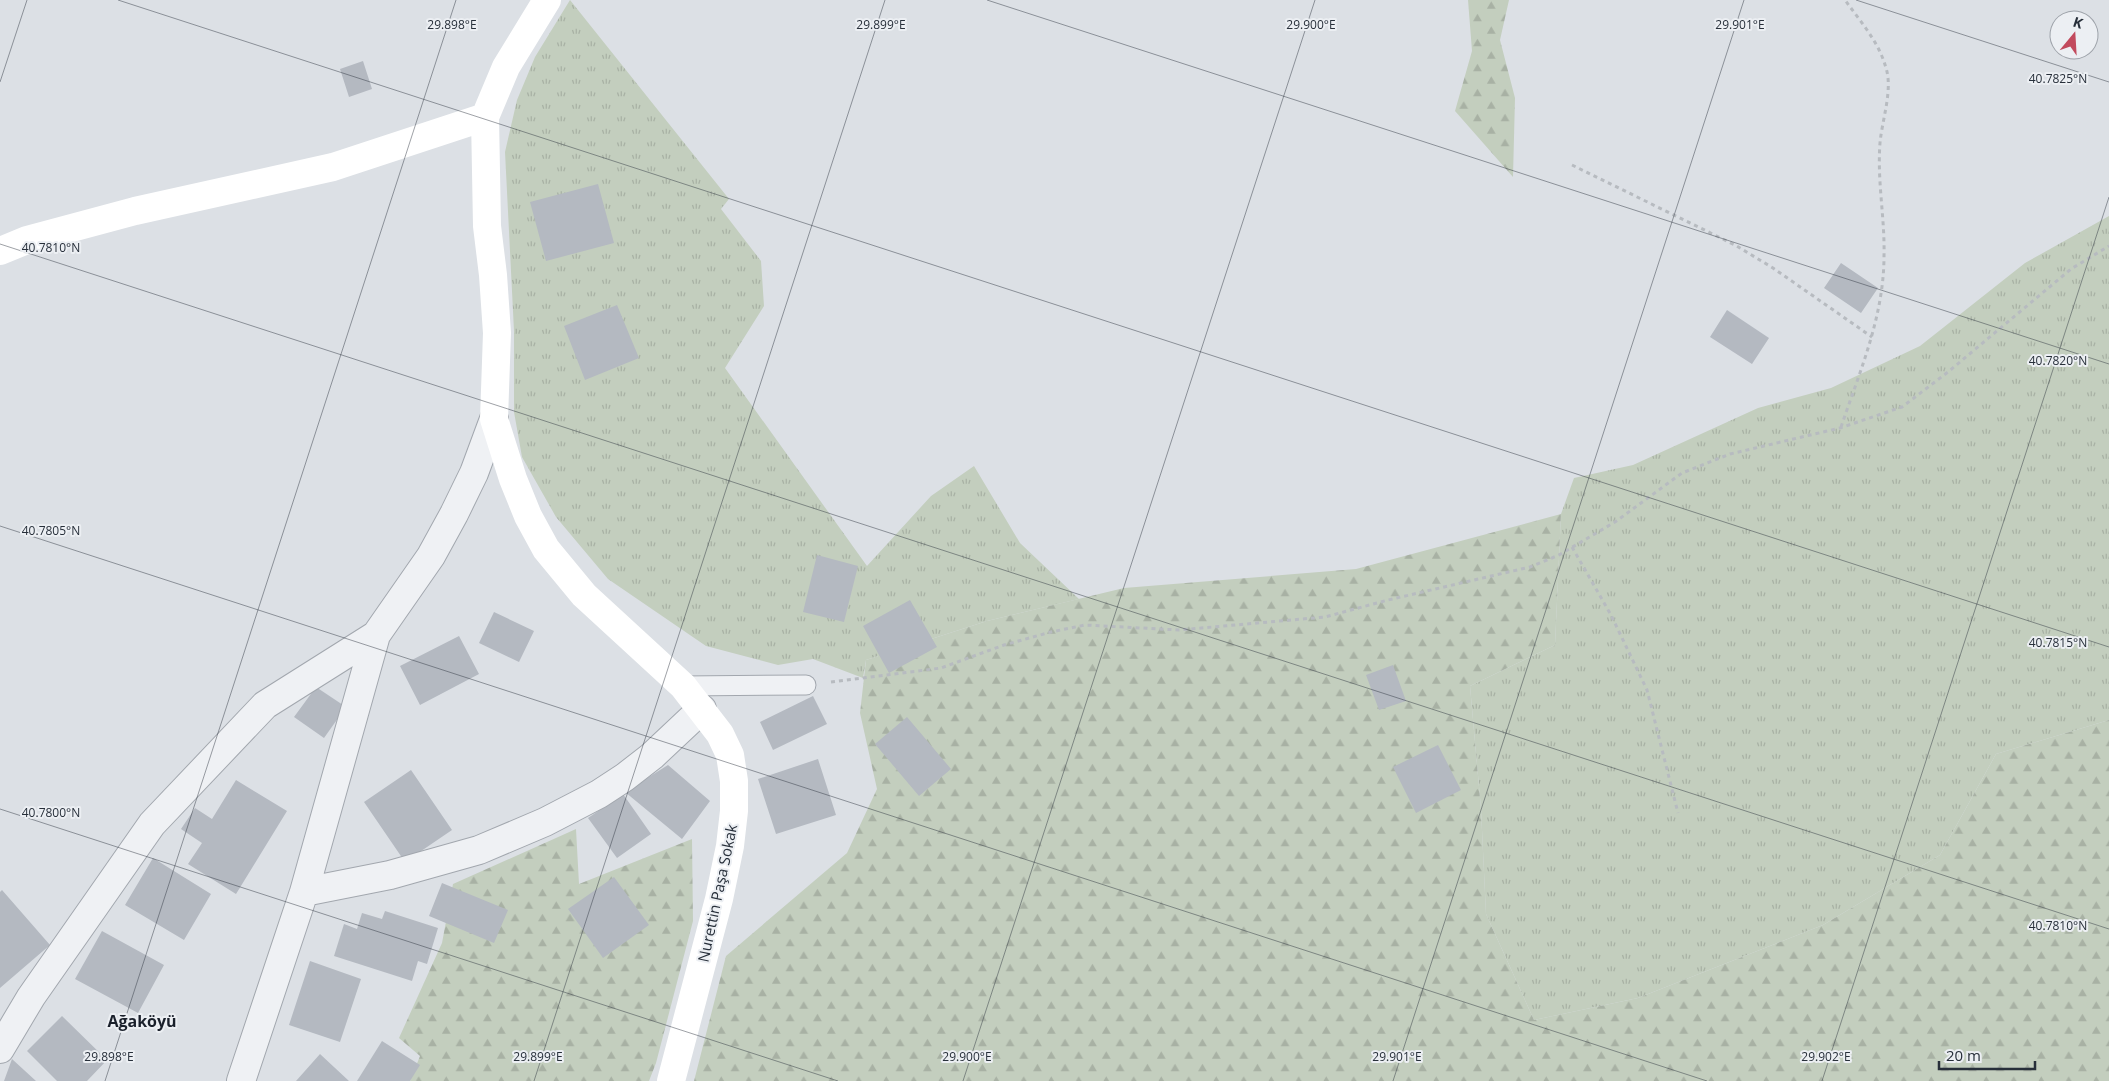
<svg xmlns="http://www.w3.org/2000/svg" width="2109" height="1081" viewBox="0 0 2109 1081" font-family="'Open Sans',sans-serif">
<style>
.grass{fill:url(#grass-tufts)}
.forest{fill:url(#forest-firs)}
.building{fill:#b4b9c1}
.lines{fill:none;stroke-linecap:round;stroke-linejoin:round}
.lane-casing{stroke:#a2a7ae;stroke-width:21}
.street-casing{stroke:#a2a7ae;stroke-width:30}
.path{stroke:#b7bbc0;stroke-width:3;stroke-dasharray:4 4;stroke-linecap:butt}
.lane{stroke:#eff1f4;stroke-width:19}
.street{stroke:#eff1f4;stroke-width:28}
.secondary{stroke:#fff;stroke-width:28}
.ticks{fill:none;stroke:#272f3a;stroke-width:1;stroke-opacity:0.45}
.labels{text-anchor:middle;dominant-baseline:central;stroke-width:4;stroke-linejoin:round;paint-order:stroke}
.street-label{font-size:15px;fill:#272f3a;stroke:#eceff3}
.neighbourhood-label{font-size:16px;font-weight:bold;fill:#1a202b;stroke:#eceff3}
.ticks-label{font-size:12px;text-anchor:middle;fill:#272f3a;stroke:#eceff3;stroke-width:4;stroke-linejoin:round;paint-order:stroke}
</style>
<defs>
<pattern id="grass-tufts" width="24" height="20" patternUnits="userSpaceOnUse" patternTransform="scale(1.25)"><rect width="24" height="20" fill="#c3cebe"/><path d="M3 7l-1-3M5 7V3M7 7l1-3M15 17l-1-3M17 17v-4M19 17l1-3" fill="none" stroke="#a8b1a4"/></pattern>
<pattern id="forest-firs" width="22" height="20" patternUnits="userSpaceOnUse" patternTransform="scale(1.25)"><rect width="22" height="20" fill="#c3cebe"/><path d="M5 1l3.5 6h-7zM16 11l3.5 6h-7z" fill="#a8b1a4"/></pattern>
</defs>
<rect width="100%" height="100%" fill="#dce0e5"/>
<path class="grass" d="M 570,0 L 729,199 L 721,209 L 761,261 L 764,306 L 725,368 L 867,566 L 931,496 L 974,466 L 1020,543 L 1079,599 L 987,621 L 866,660 L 863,678 L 813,659 L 778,665 L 706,646 L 608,579 L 556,517 L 522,457 L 514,412 L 514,331 L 505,152 L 517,100 L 535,57 Z
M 2109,216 L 2109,720 L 1996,754 L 1940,855 L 1823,925 L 1638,998 L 1534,1020 L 1486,914 L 1481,809 L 1470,686 L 1555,645 L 1561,514 L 1574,478 L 1633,465 L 1758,408 L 1831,388 L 1920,346 L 2025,263 Z"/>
<path class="forest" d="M 1468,0 L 1509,0 L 1500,40 L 1515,98 L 1513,177 L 1455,111 L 1472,51 Z
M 1561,514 L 1555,645 L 1470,686 L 1481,809 L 1486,914 L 1534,1020 L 1638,998 L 1823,925 L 1940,855 L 1996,754 L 2109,720 L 2109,1081 L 694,1081 L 726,956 L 847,853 L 877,789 L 860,713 L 866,660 L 987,621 L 1124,588 L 1356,569 Z
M 576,829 L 579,884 L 692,839 L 693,921 L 656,1063 L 649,1081 L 410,1081 L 420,1056 L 399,1038 L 442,943 L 453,884 Z"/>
<path class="building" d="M 363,61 L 372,89 L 349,97 L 340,69 Z
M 598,184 L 614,243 L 546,261 L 530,202 Z
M 1841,263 L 1878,288 L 1861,313 L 1824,288 Z
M 617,305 L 639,358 L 585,380 L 564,326 Z
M 1727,310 L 1769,338 L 1752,364 L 1710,337 Z
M 817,555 L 858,566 L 844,622 L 803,612 Z
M 910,600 L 937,647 L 889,673 L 863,626 Z
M 494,612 L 534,631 L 519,662 L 479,643 Z
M 459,636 L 479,674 L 420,705 L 400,666 Z
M 1393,665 L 1406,701 L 1379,710 L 1366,675 Z
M 316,687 L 346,707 L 324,738 L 294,717 Z
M 813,696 L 827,724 L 773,750 L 760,722 Z
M 907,717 L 951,769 L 919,796 L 875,744 Z
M 1438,745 L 1461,790 L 1416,813 L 1393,767 Z
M 818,759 L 836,815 L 776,834 L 758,779 Z
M 668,765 L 710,801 L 682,839 L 625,792 Z
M 411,770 L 452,830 L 405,862 L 364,802 Z
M 236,780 L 287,811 L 236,894 L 188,864 L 202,843 L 181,829 L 195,808 L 212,819 Z
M 623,794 L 651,834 L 617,858 L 588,818 Z
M 153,858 L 211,894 L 184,940 L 125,905 Z
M 614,877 L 649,925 L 603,958 L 568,909 Z
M 442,883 L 508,910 L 494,943 L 429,916 Z
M 2,890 L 50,945 L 0,988 L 0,892 Z
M 385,911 L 438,928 L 427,964 L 418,961 L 412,981 L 334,956 L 344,924 L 357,929 L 362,913 L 382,919 Z
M 102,931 L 164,965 L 138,1013 L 75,979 Z
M 310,961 L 361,979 L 340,1042 L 289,1025 Z
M 62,1016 L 107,1060 L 87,1081 L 57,1081 L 27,1051 Z
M 382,1041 L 420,1065 L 410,1081 L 357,1081 Z
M 320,1054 L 349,1081 L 296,1081 Z
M 12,1059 L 36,1081 L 4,1081 Z"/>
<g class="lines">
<g class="lane-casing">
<path id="lane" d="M 683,686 L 806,685"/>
</g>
<g class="street-casing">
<path id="street" d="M 304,892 L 390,875 L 479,850 L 545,822 L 599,794 L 625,777 L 652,756 L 702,709
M 0,1049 L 31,997 L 152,824 L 265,705 L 376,635 L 431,556 L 454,514 L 474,473 L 494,419
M 241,1081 L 304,892 L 376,635"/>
</g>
<path class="path" d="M 1572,165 L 1735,245 L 1773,268 L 1872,337
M 1841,427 C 1860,371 1884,316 1884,256 C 1885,218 1877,181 1880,143 C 1882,120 1893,90 1886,68 C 1879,42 1860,21 1845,0
M 1572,547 L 1611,615 L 1647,690 L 1678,813
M 831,682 L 941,668 L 1004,645 L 1051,632 L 1085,625 L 1179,630 L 1325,617 L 1388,600 L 1530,567 L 1559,555 L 1615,522 L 1682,473 L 1730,454 L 1840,428 L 1902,407 L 1948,372 L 2071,269 L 2109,246"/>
<use href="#lane" class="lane"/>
<use href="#street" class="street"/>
<path class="secondary" d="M 547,0 L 506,67 L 485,117 L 487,226 L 493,275 L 497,333 L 494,419 L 513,479 L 528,516 L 546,549 L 584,595 L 683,686 L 720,734 L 730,755 L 734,781 L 734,811 L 730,846 L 719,899 L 671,1081
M 0,251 L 27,240 L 135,211 L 333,167 L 485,117"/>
</g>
<path class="ticks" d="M 118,0 L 2109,647M 987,0 L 2109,364M 1856,0 L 2109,82M 0,82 L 27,0M 0,244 L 2109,929M 0,526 L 1707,1081M 0,809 L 838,1081M 105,1081 L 456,0M 534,1081 L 885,0M 963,1081 L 1315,0M 1393,1081 L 1744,0M 1822,1081 L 2109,197"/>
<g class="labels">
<g class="street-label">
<text transform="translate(717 893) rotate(-78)">Nurettin Paşa Sokak</text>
</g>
<g class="neighbourhood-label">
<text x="142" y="1021">Ağaköyü</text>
</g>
</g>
<g class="ticks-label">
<text x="452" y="29">29.898°E</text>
<text x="881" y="29">29.899°E</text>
<text x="1311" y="29">29.900°E</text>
<text x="1740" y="29">29.901°E</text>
<text x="2058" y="83">40.7825°N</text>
<text x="51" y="252">40.7810°N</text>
<text x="2058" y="365">40.7820°N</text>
<text x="51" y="535">40.7805°N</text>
<text x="2058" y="647">40.7815°N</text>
<text x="51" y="817">40.7800°N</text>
<text x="2058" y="930">40.7810°N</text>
<text x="109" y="1061">29.898°E</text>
<text x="538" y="1061">29.899°E</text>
<text x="967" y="1061">29.900°E</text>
<text x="1397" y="1061">29.901°E</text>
<text x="1826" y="1061">29.902°E</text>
</g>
<g transform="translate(2074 35) rotate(18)"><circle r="24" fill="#eceff3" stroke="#9da2a9"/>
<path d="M0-4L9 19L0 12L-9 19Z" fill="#c24a5d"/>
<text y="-8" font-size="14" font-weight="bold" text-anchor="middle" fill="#272f3a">K</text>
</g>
<path d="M1939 1061v8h96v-8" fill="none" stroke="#272f3a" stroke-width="2.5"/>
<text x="1946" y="1061" font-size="15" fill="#272f3a" stroke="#eceff3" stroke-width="4" paint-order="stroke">20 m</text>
</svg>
